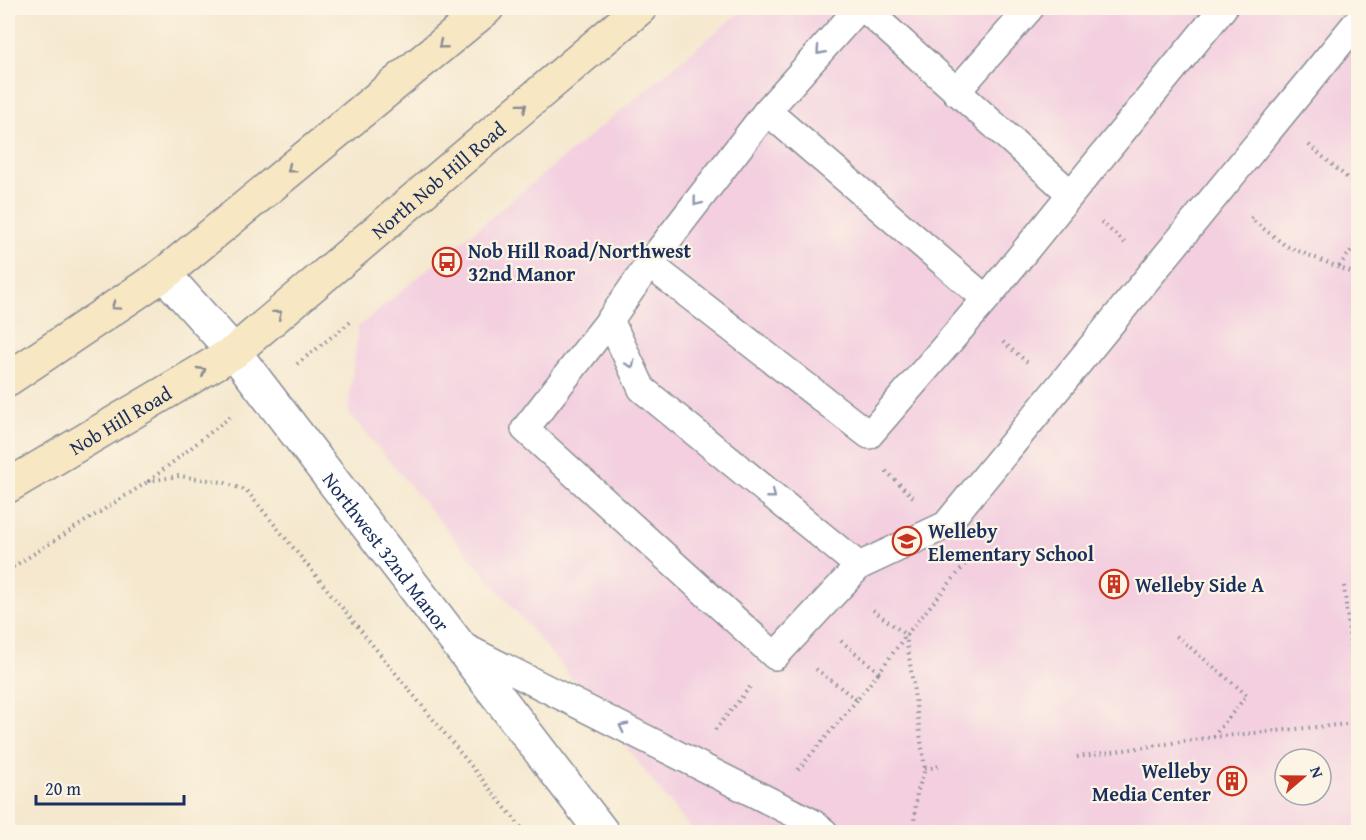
<svg xmlns="http://www.w3.org/2000/svg" width="1366" height="840" viewBox="0 0 1366 840" font-family="'Gentium Book Plus',serif">
<style>
.built{fill:#f3cfe0;fill-rule:evenodd}
.lines{fill:none;stroke-linecap:round;stroke-linejoin:round}
.service-casing{stroke:#888c96;stroke-width:30}
.minor-casing{stroke:#888c96;stroke-width:36}
.secondary-casing{stroke:#888c96;stroke-width:36}
.path{stroke:#888c96;stroke-width:4;stroke-dasharray:1.5 4.5;stroke-linecap:butt}
.service{stroke:#fff;stroke-width:27}
.minor{stroke:#fff;stroke-width:33}
.secondary{stroke:#f8e7c3;stroke-width:33}
.oneway{stroke:#8a8b90}
.oneway2{stroke:#8d97ae}
.labels{text-anchor:middle;dominant-baseline:central;stroke-width:4.5;stroke-linejoin:round;paint-order:stroke}
.street-label{font-size:20px;fill:#1b2f5e;stroke:#fcf5e5}
.poi-label{font-size:20px;font-weight:bold;fill:#1b2f5e;stroke:#fcf5e5;text-anchor:start}
</style>
<rect width="100%" height="100%" fill="#fcf5e5"/>
<filter id="ink" filterUnits="userSpaceOnUse"><feTurbulence type="fractalNoise" baseFrequency=".0167" numOctaves="2"/><feDisplacementMap in="SourceGraphic" scale="12" xChannelSelector="R" yChannelSelector="G"/><feConvolveMatrix kernelMatrix="1 2 1 2 8 2 1 2 1" color-interpolation-filters="sRGB"/></filter>
<filter id="wash" filterUnits="userSpaceOnUse"><feTurbulence type="fractalNoise" baseFrequency=".008" numOctaves="4" result="noise"/><feDisplacementMap in="SourceGraphic" scale="24" xChannelSelector="R" yChannelSelector="G"/><feGaussianBlur stdDeviation="1.35" result="paint"/><feColorMatrix in="noise" values="0 0 0 0 0 0 0 0 0 0 0 0 0 0 0 0 0 1.4 0 .05"/><feComposite in="paint" operator="in"/></filter>
<g filter="url(#wash)">
<rect width="100%" height="100%" fill="#f5e8cf"/>
<path class="built" d="M 745,8 L 1358,8 L 1358,832 L 693,832 L 565,670 L 348,412 L 358,327 ZM 1285,759 L 1321,759 L 1321,795 L 1285,795 Z"/>
</g>
<g filter="url(#ink)">
<g class="lines">
<g class="service-casing">
<path id="service" d="M 859,8 L 767,111 L 649,264 L 610,320 L 642,389 L 859,566 L 946,525 L 1358,21
M 864,8 L 1071,194 L 1223,8
M 956,92 L 1030,8
M 767,111 L 986,299
M 649,264 L 869,435 L 986,299 L 1071,194
M 610,320 L 525,429 L 775,656 L 859,566
M 458,644 L 811,822 L 824,832"/>
</g>
<g class="minor-casing">
<g id="minor">
<path id="s1" d="M 164,274 L 234,352 L 602,832"/>
</g>
</g>
<g class="secondary-casing">
<g id="secondary">
<path d="M 8,379 L 164,274 L 487,8"/>
<path id="s2" d="M 8,486 L 234,352 L 640,8"/>
</g>
</g>
<path class="path" d="M 1309,145 L 1358,187
M 1252,217 L 1251,219 L 1286,246 L 1358,275
M 1101,222 L 1125,243
M 1339,266 L 1358,242
M 1003,342 L 1027,362
M 297,364 L 353,320
M 230,417 L 149,481 L 179,476 L 223,482 L 247,491 L 525,832
M 886,471 L 913,497
M 8,570 L 149,481
M 1344,586 L 1358,714
M 873,610 L 906,635 L 969,560
M 906,635 L 925,769 L 917,793 L 913,832
M 841,641 L 879,672 L 906,635
M 816,669 L 857,700 L 879,672
M 715,730 L 750,687
M 1213,737 L 1358,723
M 1077,757 L 1213,737 L 1247,695 L 1174,634
M 925,769 L 941,766
M 798,770 L 857,700"/>
<use href="#service" class="service"/>
<use href="#minor" class="minor"/>
<use href="#secondary" class="secondary"/>
</g>
<defs><path id="oneway-chevron" d="M-2-3.5L2.5 0L-2 3.5" fill="none" stroke-width="1.6" stroke-linecap="round" stroke-linejoin="round" transform="scale(1.5)"/></defs>
<g class="oneway">
<use href="#oneway-chevron" transform="translate(442 45) rotate(141)"/>
<use href="#oneway-chevron" transform="translate(523 107) rotate(-40)"/>
<use href="#oneway-chevron" transform="translate(291 169) rotate(141)"/>
<use href="#oneway-chevron" transform="translate(115 306) rotate(146)"/>
<use href="#oneway-chevron" transform="translate(278 314) rotate(-40)"/>
<use href="#oneway-chevron" transform="translate(202 371) rotate(-31)"/>
</g>
<g class="oneway2">
<use href="#oneway-chevron" transform="translate(820 51) rotate(132)"/>
<use href="#oneway-chevron" transform="translate(697 202) rotate(128)"/>
<use href="#oneway-chevron" transform="translate(631 364) rotate(65)"/>
<use href="#oneway-chevron" transform="translate(772 495) rotate(39)"/>
<use href="#oneway-chevron" transform="translate(623 727) rotate(-153)"/>
</g>
</g>
<defs>
<g id="bus-ring" transform="scale(1.5)"><circle r="9.5" fill="#fcf5e5" stroke="#c8321e" stroke-width="1.5"/><path d="M-5-6H5V4H4V6H2V4H-2V6H-4V4H-5ZM-3.5-4V0h7V-4ZM-3.5 1.2v1.5H-2V1.2ZM2 1.2v1.5H3.5V1.2Z" fill="#c8321e"/></g>
<g id="school-ring" transform="scale(1.5)"><circle r="9.5" fill="#fcf5e5" stroke="#c8321e" stroke-width="1.5"/><path d="M0-5L7-2L0 1L-7-2ZM-4 1L0 2.5L4 1V4Q0 6-4 4Z" fill="#c8321e"/></g>
<g id="building-ring" transform="scale(1.5)"><circle r="9.5" fill="#fcf5e5" stroke="#c8321e" stroke-width="1.5"/><path d="M-4-6H4V6H1V3H-1V6H-4ZM-2.5-4.3h1.7v1.8h-1.7ZM.8-4.3h1.7v1.8H.8ZM-2.5-1h1.7V.8h-1.7ZM.8-1h1.7V.8H.8Z" fill="#c8321e"/></g>
</defs>
<g fill-rule="evenodd">
<use href="#bus-ring" x="447" y="262"/>
<use href="#school-ring" x="907" y="541"/>
<use href="#building-ring" x="1114" y="584"/>
<use href="#building-ring" x="1232" y="781"/>
</g>
<g class="labels">
<g class="street-label">
<text stroke="none"><textPath href="#s2" startOffset="530">North Nob Hill Road</textPath></text>
<text stroke="none"><textPath href="#s2" startOffset="130">Nob Hill Road</textPath></text>
<text stroke="none"><textPath href="#s1" startOffset="356">Northwest 32nd Manor</textPath></text>
</g>
<g class="poi-label">
<text x="468" y="250">Nob Hill Road/Northwest<tspan x="468" dy="23">32nd Manor</tspan></text>
<text x="928" y="530">Welleby<tspan x="928" dy="23">Elementary School</tspan></text>
<text x="1135" y="584">Welleby Side A</text>
<text x="1211" y="770" text-anchor="end">Welleby<tspan x="1211" dy="23">Media Center</tspan></text>
</g>
</g>
<rect width="1366" height="840" fill="none" stroke="#fcf5e5" stroke-width="30"/>
<g transform="translate(1303 777) rotate(70)"><circle r="28" fill="#fcf5e5" stroke="#a2a6af" stroke-width="1.5"/>
<path d="M0-4.5L10 22L0 15L-10 22Z" fill="#c8321e"/>
<text y="-9" font-size="16" font-weight="bold" text-anchor="middle" fill="#1b2f5e">N</text>
</g>
<path d="M36 795v9h148v-9" fill="none" stroke="#1b2f5e" stroke-width="3"/>
<text x="45" y="795" font-size="18" fill="#1b2f5e" stroke="#fcf5e5" stroke-width="4.5" paint-order="stroke">20 m</text>
</svg>
